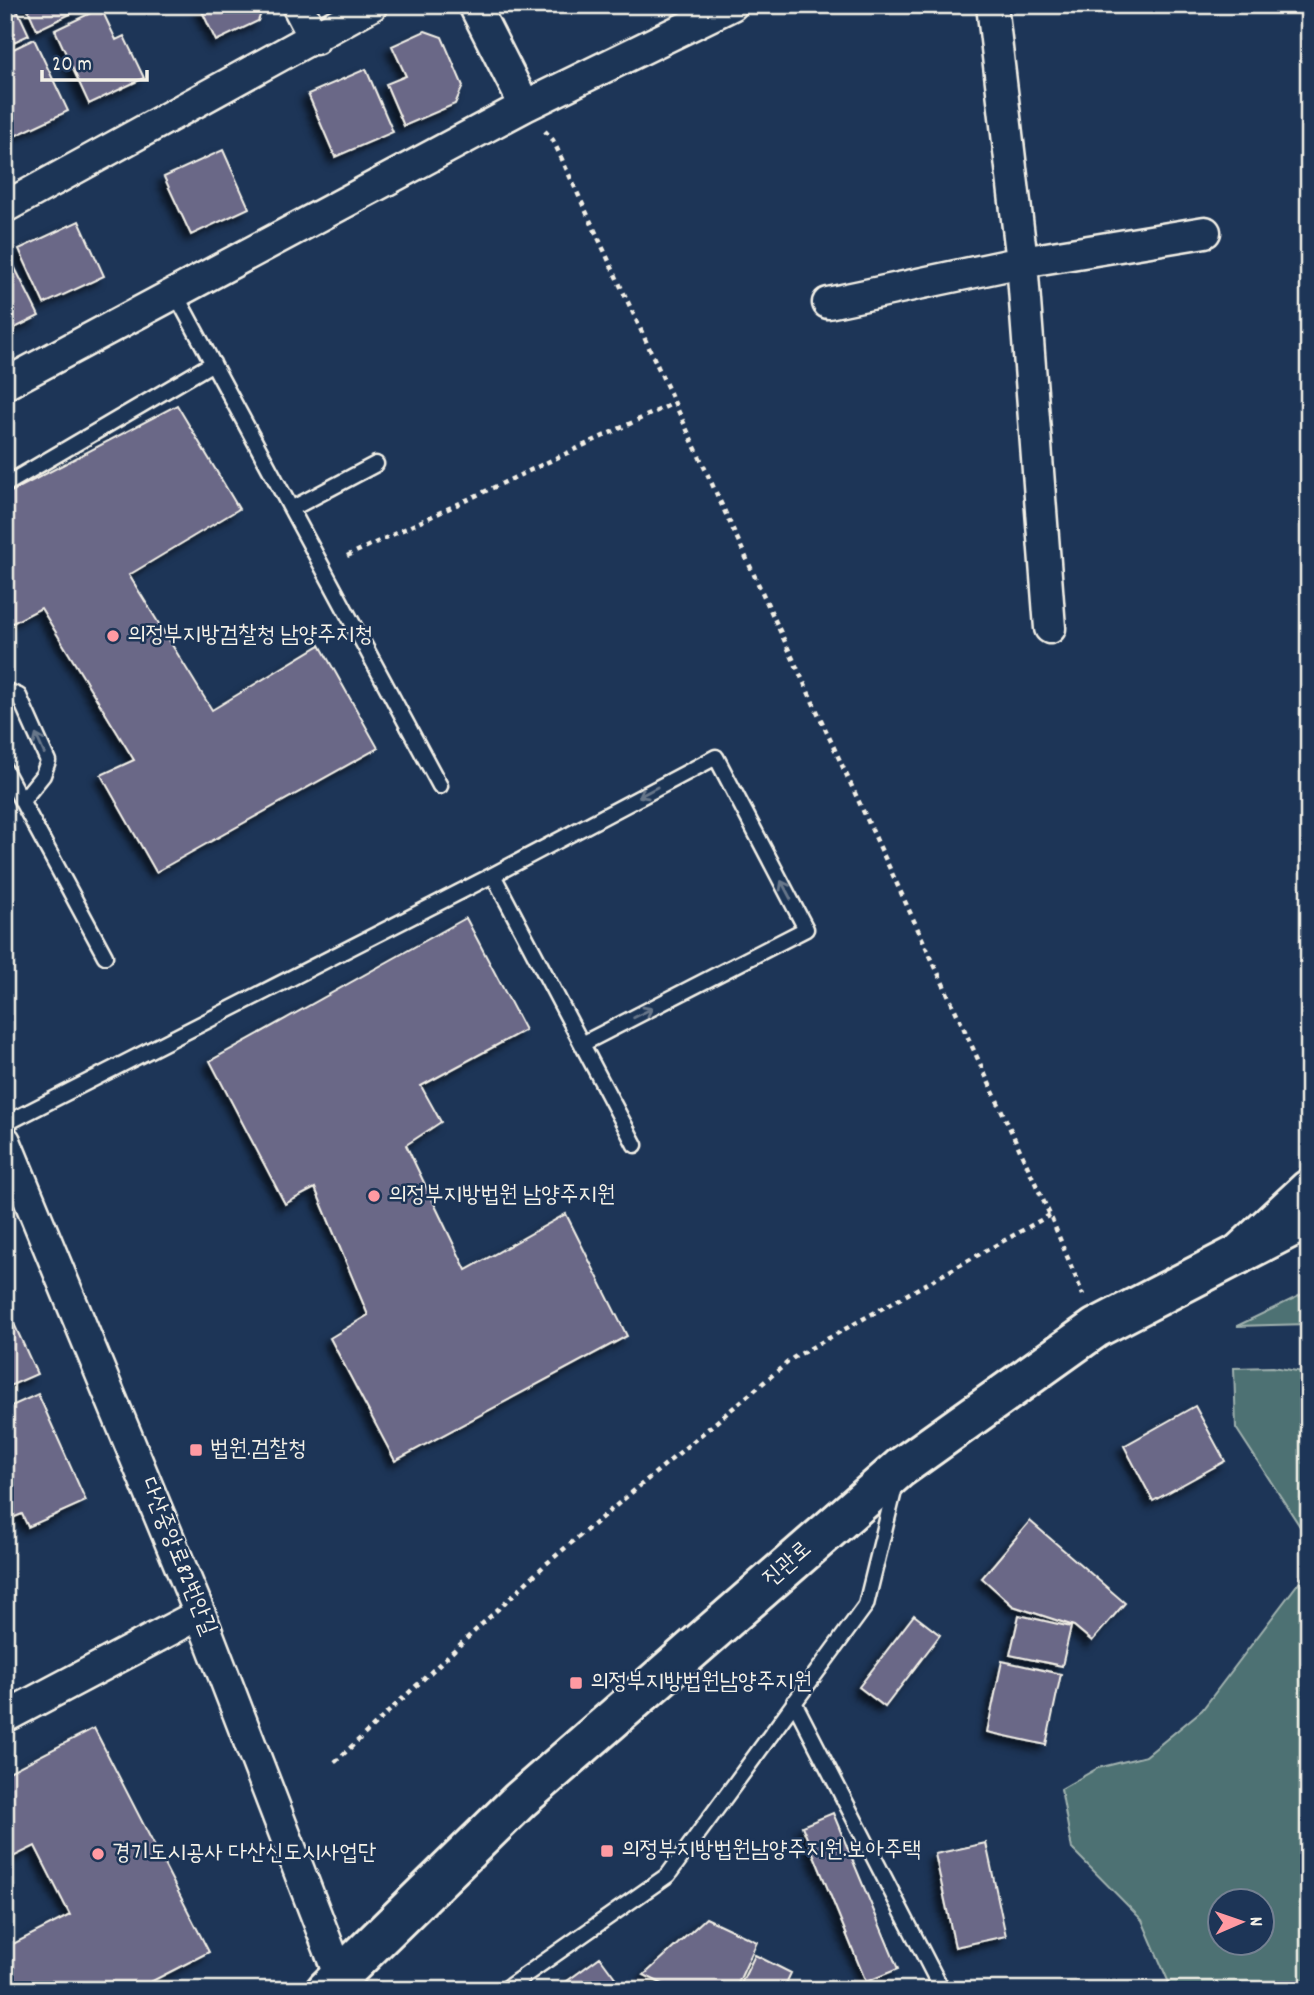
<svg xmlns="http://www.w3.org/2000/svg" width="1314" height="1995" viewBox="0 0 1314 1995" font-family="Dekko,'Poor Story',sans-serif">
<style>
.green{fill:#4d7173;stroke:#a0b1ae;stroke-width:2;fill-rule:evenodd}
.building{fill:#6a6787;stroke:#f4f1e8;stroke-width:2;filter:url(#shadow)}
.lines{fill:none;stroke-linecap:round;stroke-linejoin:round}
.service-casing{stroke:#f4f1e8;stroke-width:19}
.minor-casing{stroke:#f4f1e8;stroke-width:35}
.secondary-casing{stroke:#f4f1e8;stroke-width:44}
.trunk-casing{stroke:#f4f1e8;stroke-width:44}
.path{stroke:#f4f1e8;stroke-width:4.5;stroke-dasharray:5 5;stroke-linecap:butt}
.service{stroke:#1d3557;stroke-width:14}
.minor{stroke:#1d3557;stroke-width:30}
.secondary{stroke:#1d3557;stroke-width:38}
.trunk{stroke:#1d3557;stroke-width:38}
.oneway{stroke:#68778a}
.poi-dot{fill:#ff9aa2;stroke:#1d3557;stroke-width:2.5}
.labels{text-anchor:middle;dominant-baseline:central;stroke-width:5;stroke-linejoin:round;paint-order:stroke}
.poi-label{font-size:23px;fill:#f4f1e8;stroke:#1d3557;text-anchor:start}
.street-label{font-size:23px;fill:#f4f1e8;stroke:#1d3557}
</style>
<defs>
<filter id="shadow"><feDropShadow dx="-6" dy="6" stdDeviation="3.5" flood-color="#0009"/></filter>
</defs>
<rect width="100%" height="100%" fill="#1d3557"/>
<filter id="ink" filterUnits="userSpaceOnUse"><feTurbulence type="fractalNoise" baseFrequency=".0143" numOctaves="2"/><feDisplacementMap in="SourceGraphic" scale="14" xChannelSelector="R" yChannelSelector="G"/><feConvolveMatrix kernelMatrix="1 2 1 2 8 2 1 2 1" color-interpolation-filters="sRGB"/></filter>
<g filter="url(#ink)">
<path class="green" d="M 1309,1291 L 1309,1324 L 1237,1326 Z
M 1273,1367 L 1309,1373 L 1309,1565 L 1301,1528 L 1236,1428 L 1234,1368 Z
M 1309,1569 L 1309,1990 L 1172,1990 L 1142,1920 L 1072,1849 L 1061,1789 L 1098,1768 L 1146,1756 L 1202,1710 ZM 1220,1900 L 1262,1900 L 1262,1942 L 1220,1942 Z"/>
<path class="building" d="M 5,5 L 15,5 L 29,35 L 5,46 Z
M 26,5 L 89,5 L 37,30 Z
M 199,5 L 264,5 L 258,21 L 216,41 Z
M 101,8 L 116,40 L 124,36 L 144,78 L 89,104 L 55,30 Z
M 425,31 L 442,37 L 463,86 L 455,104 L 404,126 L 386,84 L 406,76 L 392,46 Z
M 34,39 L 68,111 L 15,136 L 5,116 L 5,53 Z
M 366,69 L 393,132 L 335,157 L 308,94 Z
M 223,150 L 249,208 L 191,235 L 164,177 Z
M 79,221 L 104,276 L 44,304 L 19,249 Z
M 7,252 L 39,316 L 5,333 L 5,253 Z
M 177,405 L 239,509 L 129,575 L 212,710 L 320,645 L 378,748 L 156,872 L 101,775 L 134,760 L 41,608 L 5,627 L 5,495 Z
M 466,918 L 525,1030 L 421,1086 L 441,1122 L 406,1145 L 466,1270 L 566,1214 L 627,1336 L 395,1461 L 330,1338 L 368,1315 L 315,1188 L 285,1204 L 210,1061 Z
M 5,1304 L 37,1374 L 5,1388 Z
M 38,1394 L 86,1501 L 28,1527 L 22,1514 L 5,1521 L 5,1409 Z
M 1195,1406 L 1225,1461 L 1153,1501 L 1124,1446 Z
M 1030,1521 L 1125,1603 L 1092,1641 L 1074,1626 L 1013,1606 L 982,1578 Z
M 914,1615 L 940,1635 L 885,1707 L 859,1687 Z
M 1019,1615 L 1071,1627 L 1062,1666 L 1010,1655 Z
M 1002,1661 L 1061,1674 L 1046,1745 L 987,1732 Z
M 94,1728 L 209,1952 L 135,1990 L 18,1990 L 5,1965 L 5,1948 L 70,1915 L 35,1846 L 5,1861 L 5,1774 Z
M 833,1813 L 898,1969 L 866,1982 L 802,1826 Z
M 986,1843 L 1006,1936 L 955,1947 L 935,1854 Z
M 706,1918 L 757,1942 L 735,1990 L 675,1990 L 644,1975 Z
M 755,1955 L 791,1973 L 783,1990 L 738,1990 Z
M 600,1957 L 622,1987 L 618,1990 L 561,1990 L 559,1987 Z"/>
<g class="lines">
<g class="service-casing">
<path id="service" d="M 175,293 L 440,786
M 5,485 L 213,363
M 291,509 L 376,464
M 5,690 L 19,696 L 48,761 L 43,775 L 22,801
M 5,770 L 105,956
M 493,875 L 716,757 L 806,929 L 582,1044
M 5,1124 L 493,875 L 635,1145
M 794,1702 L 942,1990
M 504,1990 L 668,1875 L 866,1605 L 896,1483"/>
</g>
<g class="minor-casing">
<path id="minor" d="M 297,5 L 315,39
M 474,5 L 525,106
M 992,5 L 1022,262 L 1050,628
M 5,207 L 372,5
M 828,303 L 1022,262 L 1205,232
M 5,384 L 525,106 L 732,5
M 5,1141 L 200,1614 L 340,1977 L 348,1990
M 5,1717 L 200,1614"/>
</g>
<g class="secondary-casing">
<path id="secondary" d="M 326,1990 L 520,1800 L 900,1468 L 1096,1328 L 1309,1218"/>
</g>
<g class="trunk-casing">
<path id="trunk" d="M 1238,1255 L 1309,1189"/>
</g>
<path class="path" d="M 545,131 L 553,140 L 1050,1215 L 1083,1295
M 347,556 L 674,403
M 335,1762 L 546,1564 L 793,1358 L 1050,1215"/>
<use href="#service" class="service"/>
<use href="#minor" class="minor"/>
<use href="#secondary" class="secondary"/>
<use href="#trunk" class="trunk"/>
</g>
<defs><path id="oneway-shaft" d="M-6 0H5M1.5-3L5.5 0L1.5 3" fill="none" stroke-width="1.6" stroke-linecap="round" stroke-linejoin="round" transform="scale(1.75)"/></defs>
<g class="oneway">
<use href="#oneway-shaft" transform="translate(40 744) rotate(-114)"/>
<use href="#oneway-shaft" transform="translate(648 792) rotate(152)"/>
<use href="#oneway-shaft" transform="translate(786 890) rotate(-118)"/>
<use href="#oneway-shaft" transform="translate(643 1013) rotate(-27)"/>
</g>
</g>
<g class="poi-dot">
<circle cx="113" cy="636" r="7"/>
<circle cx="374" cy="1196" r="7"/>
<rect x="189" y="1443" width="14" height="14" rx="3.5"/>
<rect x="569" y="1676" width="14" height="14" rx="3.5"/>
<rect x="600" y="1844" width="14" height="14" rx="3.5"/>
<circle cx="98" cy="1854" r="7"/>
</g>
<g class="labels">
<g class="poi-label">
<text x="127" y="636">의정부지방검찰청 남양주지청</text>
<text x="388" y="1196">의정부지방법원 남양주지원</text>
<text x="210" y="1450">법원.검찰청</text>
<text x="590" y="1683">의정부지방법원남양주지원</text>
<text x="621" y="1851">의정부지방법원남양주지원.보아주택</text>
<text x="112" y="1854">경기도시공사 다산신도시사업단</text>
</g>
<g class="street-label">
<text transform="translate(177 1557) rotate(68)">다산중앙로82번안길</text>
<text transform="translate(788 1565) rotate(-41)">진관로</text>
</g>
</g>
<rect width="1314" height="1995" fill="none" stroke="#1d3557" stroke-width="28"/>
<rect x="14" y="14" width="1286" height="1967" fill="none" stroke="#f4f1e8" stroke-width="2.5" filter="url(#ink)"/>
<g transform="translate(1241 1922) rotate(88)"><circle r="33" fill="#1d3557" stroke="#738091" stroke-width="2"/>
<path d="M0-5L12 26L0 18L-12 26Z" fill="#ff9aa2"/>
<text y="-10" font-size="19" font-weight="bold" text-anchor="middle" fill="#f4f1e8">N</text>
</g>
<path d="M42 70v10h105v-10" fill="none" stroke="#f4f1e8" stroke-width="3.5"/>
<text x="52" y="70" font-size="21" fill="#f4f1e8" stroke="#1d3557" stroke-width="5" paint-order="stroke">20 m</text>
</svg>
